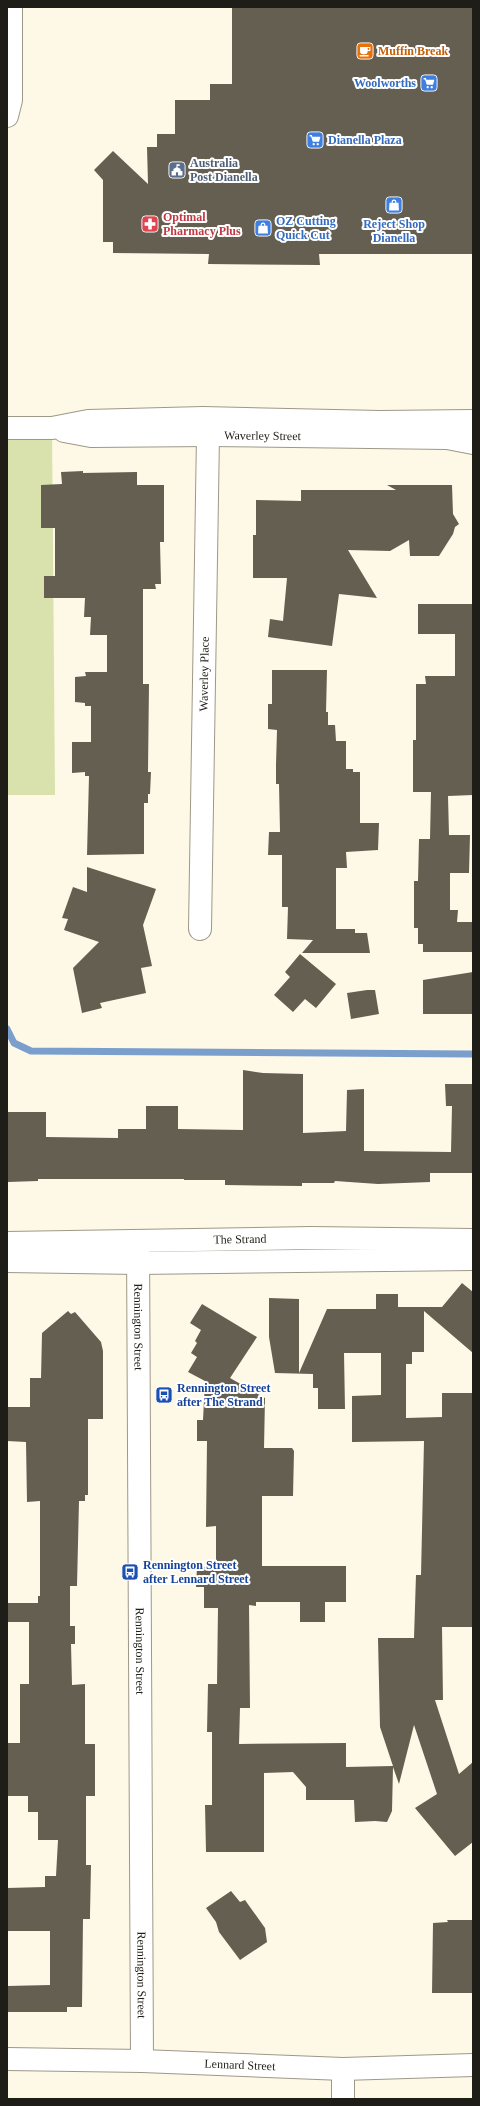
<svg xmlns="http://www.w3.org/2000/svg" width="480" height="2106" viewBox="0 0 480 2106" font-family="Georgia,serif">
<style>
.green{fill:#d9e1ad}
.lines{fill:none;stroke-linecap:round;stroke-linejoin:round}
.stream{stroke:#7b9fcc;stroke-width:7}
.building{fill:#655f51}
.minor-casing{stroke:#9e9889;stroke-width:24}
.minor{stroke:#fff;stroke-width:22}
.labels{text-anchor:middle;dominant-baseline:central;stroke-width:4;stroke-linejoin:round;paint-order:stroke}
.food-label{font-size:12px;font-weight:bold;fill:#c56008;stroke:#fff;text-anchor:start}
.shop-label{font-size:12px;font-weight:bold;fill:#366cbe;stroke:#fff;text-anchor:start}
.service-label{font-size:12px;font-weight:bold;fill:#4e5e75;stroke:#fff;text-anchor:start}
.health-label{font-size:12px;font-weight:bold;fill:#be3a42;stroke:#fff;text-anchor:start}
.street-label{font-size:12px;fill:#1f1d17;stroke:#fff}
.transit-label{font-size:12px;font-weight:bold;fill:#164399;stroke:#fff;text-anchor:start}
</style>
<rect width="100%" height="100%" fill="#fef8e7"/>
<path class="green" d="M 7,428 L 52,428 L 55,795 L 7,795 Z"/>
<g class="lines">
<path class="stream" d="M 7,1029 L 14,1043 L 31,1051 L 472,1054"/>
</g>
<path class="building" d="M 232,7 L 473,7 L 473,254 L 319,254 L 320,265 L 208,264 L 209,254 L 113,253 L 113,242 L 103,242 L 103,180 L 94,170 L 113,151 L 148,184 L 147,147 L 157,147 L 157,134 L 175,134 L 175,100 L 210,100 L 210,84 L 232,84 Z
M 83,471 L 83,473 L 137,472 L 137,485 L 164,485 L 164,542 L 160,542 L 161,584 L 155,584 L 156,589 L 143,589 L 143,684 L 149,684 L 148,772 L 151,772 L 150,794 L 148,794 L 148,803 L 144,803 L 144,854 L 87,855 L 89,776 L 85,776 L 85,772 L 72,773 L 72,742 L 91,742 L 91,706 L 85,706 L 85,703 L 75,702 L 75,677 L 86,676 L 85,672 L 107,672 L 107,635 L 90,635 L 91,617 L 84,617 L 85,598 L 44,598 L 44,576 L 55,576 L 55,528 L 41,528 L 41,485 L 62,484 L 61,472 Z
M 387,485 L 452,485 L 453,514 L 459,524 L 455,527 L 453,534 L 439,556 L 410,556 L 409,540 L 390,551 L 348,550 L 377,598 L 339,594 L 332,646 L 268,637 L 270,619 L 283,621 L 287,578 L 253,578 L 253,535 L 256,535 L 256,500 L 301,501 L 301,490 L 396,490 Z
M 418,604 L 473,604 L 473,795 L 448,796 L 449,835 L 470,835 L 469,873 L 450,873 L 450,910 L 458,910 L 457,922 L 473,922 L 473,952 L 423,952 L 423,944 L 418,944 L 418,928 L 414,928 L 414,881 L 418,881 L 419,839 L 430,839 L 431,792 L 413,792 L 413,740 L 416,740 L 416,684 L 426,684 L 425,676 L 455,676 L 455,634 L 418,634 Z
M 272,670 L 327,670 L 326,712 L 328,712 L 328,725 L 335,725 L 336,741 L 346,741 L 346,769 L 353,769 L 353,772 L 360,772 L 360,823 L 379,823 L 378,850 L 346,852 L 347,868 L 336,868 L 336,929 L 355,929 L 355,933 L 367,933 L 370,953 L 302,953 L 313,940 L 287,939 L 288,907 L 282,907 L 282,855 L 268,855 L 269,832 L 280,832 L 279,784 L 276,784 L 276,765 L 277,730 L 268,729 L 268,704 L 272,704 Z
M 87,867 L 156,889 L 143,925 L 152,966 L 141,968 L 146,993 L 100,1003 L 102,1008 L 82,1013 L 73,968 L 99,942 L 64,930 L 68,919 L 62,918 L 73,887 L 87,892 Z
M 300,954 L 336,984 L 316,1008 L 305,999 L 293,1012 L 274,995 L 290,977 L 285,972 Z
M 473,972 L 473,1014 L 423,1014 L 423,980 Z
M 367,990 L 375,990 L 379,1014 L 351,1019 L 347,993 Z
M 243,1070 L 263,1073 L 303,1074 L 303,1133 L 346,1131 L 347,1090 L 364,1089 L 364,1151 L 451,1152 L 452,1106 L 446,1106 L 445,1084 L 473,1084 L 473,1173 L 430,1173 L 430,1182 L 378,1184 L 335,1181 L 334,1183 L 302,1183 L 302,1186 L 225,1185 L 225,1180 L 184,1180 L 184,1179 L 38,1179 L 38,1181 L 8,1182 L 7,1112 L 46,1112 L 46,1137 L 118,1138 L 118,1129 L 146,1129 L 146,1106 L 178,1106 L 178,1129 L 243,1130 Z
M 462,1283 L 473,1292 L 473,1353 L 424,1311 L 424,1352 L 412,1352 L 412,1364 L 406,1364 L 406,1418 L 442,1417 L 442,1393 L 473,1393 L 473,1627 L 442,1627 L 443,1700 L 435,1700 L 459,1774 L 473,1762 L 473,1842 L 455,1856 L 415,1808 L 437,1794 L 414,1725 L 399,1784 L 393,1767 L 392,1811 L 387,1822 L 375,1821 L 355,1822 L 354,1800 L 306,1800 L 306,1787 L 293,1772 L 264,1773 L 264,1852 L 206,1852 L 205,1805 L 212,1805 L 212,1732 L 207,1732 L 208,1684 L 217,1684 L 218,1608 L 204,1608 L 204,1587 L 196,1587 L 197,1567 L 216,1567 L 216,1526 L 206,1527 L 207,1441 L 197,1441 L 197,1420 L 203,1420 L 205,1381 L 188,1372 L 197,1357 L 191,1353 L 197,1343 L 195,1341 L 201,1330 L 190,1323 L 202,1304 L 257,1337 L 230,1378 L 265,1398 L 264,1448 L 292,1448 L 294,1451 L 293,1496 L 262,1496 L 262,1566 L 346,1566 L 346,1602 L 325,1602 L 325,1622 L 300,1622 L 300,1602 L 256,1602 L 256,1606 L 249,1605 L 250,1708 L 240,1708 L 239,1744 L 346,1743 L 346,1767 L 393,1766 L 380,1727 L 378,1638 L 414,1638 L 416,1575 L 421,1575 L 424,1441 L 352,1442 L 352,1396 L 381,1395 L 381,1353 L 344,1353 L 345,1409 L 318,1409 L 318,1388 L 313,1388 L 313,1374 L 275,1373 L 269,1337 L 269,1298 L 299,1299 L 299,1373 L 327,1309 L 376,1309 L 376,1294 L 398,1294 L 398,1307 L 442,1307 Z
M 68,1311 L 71,1314 L 75,1312 L 101,1342 L 103,1351 L 103,1419 L 88,1419 L 88,1495 L 85,1495 L 85,1501 L 79,1501 L 77,1586 L 70,1586 L 70,1626 L 75,1626 L 75,1644 L 71,1644 L 72,1685 L 85,1684 L 85,1744 L 95,1744 L 95,1796 L 86,1796 L 86,1865 L 91,1865 L 90,1914 L 90,1919 L 83,1919 L 82,2007 L 67,2007 L 67,2012 L 7,2012 L 7,1986 L 50,1985 L 50,1931 L 7,1931 L 7,1888 L 45,1887 L 45,1876 L 56,1876 L 58,1840 L 38,1840 L 38,1812 L 28,1812 L 28,1796 L 7,1796 L 7,1743 L 20,1743 L 20,1684 L 29,1684 L 29,1622 L 7,1622 L 7,1603 L 38,1603 L 38,1596 L 40,1596 L 40,1501 L 27,1502 L 26,1442 L 7,1441 L 7,1407 L 30,1407 L 30,1378 L 41,1378 L 42,1333 Z
M 231,1891 L 240,1902 L 245,1900 L 265,1928 L 267,1942 L 240,1960 L 219,1932 L 216,1922 L 206,1908 Z
M 447,1920 L 473,1920 L 473,1993 L 432,1993 L 433,1923 L 448,1922 Z"/>
<g class="lines">
<g class="minor-casing">
<g id="minor">
<path d="M 7,116 L 11,100 L 11,7"/>
<path d="M 7,428 L 52,428 L 88,421 L 203,418 L 380,422 L 473,421"/>
<path id="s1" d="M 64,431 L 91,436 L 208,435 L 447,438 L 473,443"/>
<path id="s2" d="M 200,929 L 208,435 L 210,419"/>
<path id="s3" d="M 138,1241 L 142,2061"/>
<path id="s4" d="M 7,1243 L 311,1238 L 473,1240"/>
<path d="M 7,1261 L 138,1263 L 473,1259"/>
<path id="s5" d="M 7,2059 L 142,2061 L 343,2069 L 473,2065"/>
<path d="M 343,2099 L 343,2069"/>
</g>
</g>
<use href="#minor" class="minor"/>
</g>
<defs>
<g id="cafe-square" transform="scale(0.9)"><rect x="-9" y="-9" width="18" height="18" rx="4" fill="#e8710a" stroke="#fff"/><path d="M-5.5-4.5H6V0H3Q3 3.5 0 3.5H-2.5Q-5.5 3.5-5.5 0ZM3-3.2v2h1.7v-2ZM-6 4.5H4V6H-6Z" fill="#fff"/></g>
<g id="supermarket-square" transform="scale(0.9)"><rect x="-9" y="-9" width="18" height="18" rx="4" fill="#3f7fe0" stroke="#fff"/><path d="M-6-5.5h2.5l.6 2H6L4.5 2H-2.5L-4.4-4H-6ZM-1.5 3.2a1.3 1.3 0 1 0 .1 0ZM3 3.2a1.3 1.3 0 1 0 .1 0Z" fill="#fff"/></g>
<g id="civic-square" transform="scale(0.9)"><rect x="-9" y="-9" width="18" height="18" rx="4" fill="#5c6f8a" stroke="#fff"/><path d="M-.6-6.5H3V-4.5H.6V-3L4-1V1h2V6H-6V1h2V-1L-.6-3ZM-1.2 2.5V6h2.4V2.5Z" fill="#fff"/></g>
<g id="shop-square" transform="scale(0.9)"><rect x="-9" y="-9" width="18" height="18" rx="4" fill="#3f7fe0" stroke="#fff"/><path d="M-5-2.5h2.3a2.7 3.5 0 0 1 5.4 0H5L5.5 6h-11ZM-1.5-2.5h3a1.5 2.3 0 0 0-3 0Z" fill="#fff"/></g>
<g id="pharmacy-square" transform="scale(0.9)"><rect x="-9" y="-9" width="18" height="18" rx="4" fill="#e0444e" stroke="#fff"/><path d="M-2-6h4v4h4v4h-4v4h-4v-4h-4v-4h4Z" fill="#fff"/></g>
<g id="bus-square" transform="scale(0.9)"><rect x="-9" y="-9" width="18" height="18" rx="4" fill="#1a4fb4" stroke="#fff"/><path d="M-5-6H5V4H4V6H2V4H-2V6H-4V4H-5ZM-3.5-4V0h7V-4ZM-3.5 1.2v1.5H-2V1.2ZM2 1.2v1.5H3.5V1.2Z" fill="#fff"/></g>
</defs>
<g fill-rule="evenodd">
<use href="#cafe-square" x="365" y="51"/>
<use href="#supermarket-square" x="429" y="83"/>
<use href="#supermarket-square" x="315" y="140"/>
<use href="#civic-square" x="177" y="170"/>
<use href="#shop-square" x="394" y="205"/>
<use href="#pharmacy-square" x="150" y="224"/>
<use href="#shop-square" x="263" y="228"/>
<use href="#bus-square" x="164" y="1395"/>
<use href="#bus-square" x="130" y="1572"/>
</g>
<g class="labels">
<g class="food-label">
<text x="378" y="51">Muffin Break</text>
</g>
<g class="shop-label">
<text x="416" y="83" text-anchor="end">Woolworths</text>
<text x="328" y="140">Dianella Plaza</text>
<text x="276" y="221">OZ Cutting<tspan x="276" dy="14">Quick Cut</tspan></text>
<text x="394" y="224" text-anchor="middle">Reject Shop<tspan x="394" dy="14">Dianella</tspan></text>
</g>
<g class="service-label">
<text x="190" y="163">Australia<tspan x="190" dy="14">Post Dianella</tspan></text>
</g>
<g class="health-label">
<text x="163" y="217">Optimal<tspan x="163" dy="14">Pharmacy Plus</tspan></text>
</g>
<g class="street-label">
<text stroke="none"><textPath href="#s1" startOffset="199">Waverley Street</textPath></text>
<text stroke="none"><textPath href="#s2" startOffset="255">Waverley Place</textPath></text>
<text stroke="none"><textPath href="#s4" startOffset="233">The Strand</textPath></text>
<text stroke="none"><textPath href="#s3" startOffset="86">Rennington Street</textPath></text>
<text stroke="none"><textPath href="#s3" startOffset="410">Rennington Street</textPath></text>
<text stroke="none"><textPath href="#s3" startOffset="734">Rennington Street</textPath></text>
<text stroke="none"><textPath href="#s5" startOffset="233">Lennard Street</textPath></text>
</g>
<g class="transit-label">
<text x="177" y="1388">Rennington Street<tspan x="177" dy="14">after The Strand</tspan></text>
<text x="143" y="1565">Rennington Street<tspan x="143" dy="14">after Lennard Street</tspan></text>
</g>
</g>
<rect width="480" height="2106" fill="none" stroke="#1f1d17" stroke-width="16"/>
</svg>
